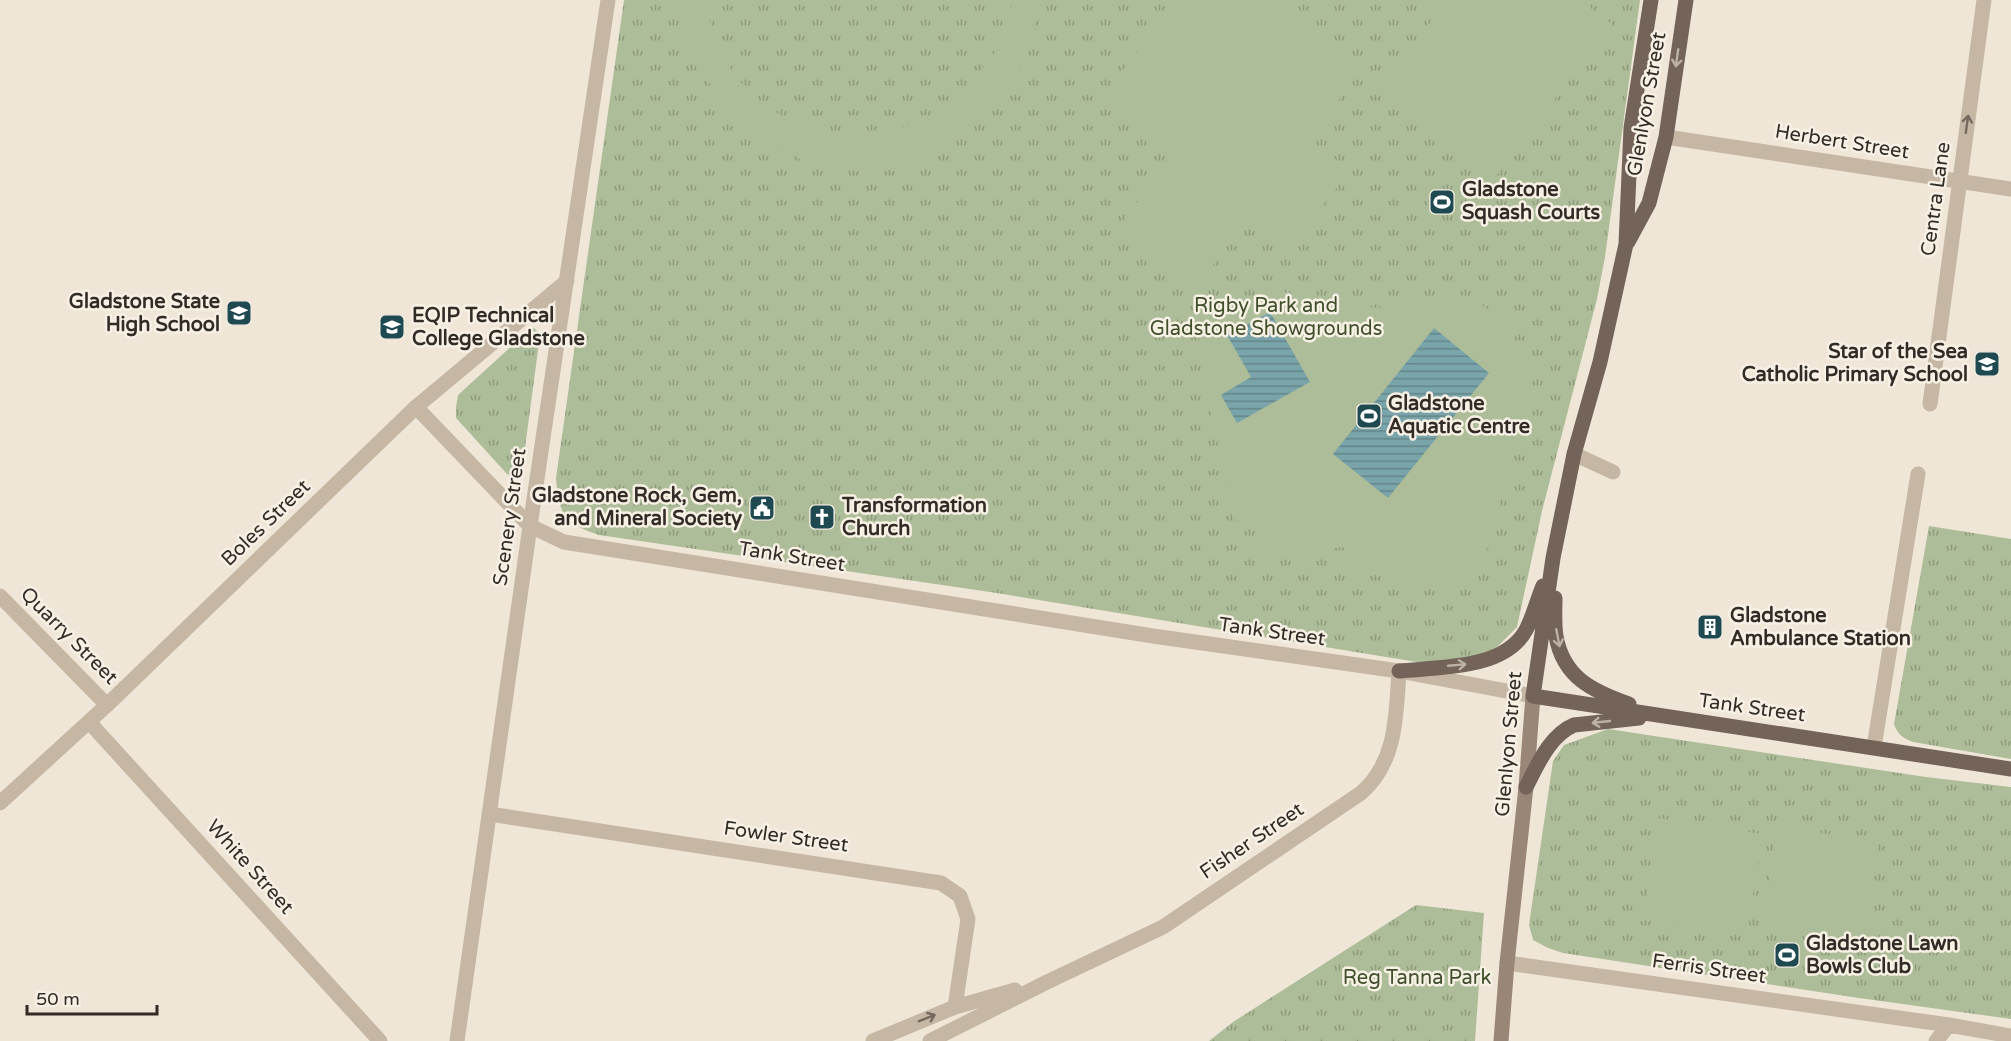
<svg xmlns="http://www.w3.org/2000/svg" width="2011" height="1041" viewBox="0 0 2011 1041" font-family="'Varela Round',sans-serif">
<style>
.grass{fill:url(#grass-tufts)}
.pitch{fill:#aebd99}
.water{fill:url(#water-rules)}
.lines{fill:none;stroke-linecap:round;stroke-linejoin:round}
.minor{stroke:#c6b7a5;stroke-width:15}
.tertiary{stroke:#c6b7a5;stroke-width:15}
.secondary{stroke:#998677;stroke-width:15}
.primary{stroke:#736358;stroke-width:15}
.oneway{stroke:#bcb1a5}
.oneway2{stroke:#756a5f}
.labels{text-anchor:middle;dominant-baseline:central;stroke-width:5;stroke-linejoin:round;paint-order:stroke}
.street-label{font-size:20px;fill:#322b26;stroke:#f7f0e4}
.poi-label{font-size:20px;font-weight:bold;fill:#322b26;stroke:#f7f0e4;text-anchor:start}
.park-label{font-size:20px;fill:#3f4f2b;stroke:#f7f0e4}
</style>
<defs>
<pattern id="grass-tufts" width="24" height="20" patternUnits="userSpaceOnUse" patternTransform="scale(1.5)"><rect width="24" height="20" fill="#aebd99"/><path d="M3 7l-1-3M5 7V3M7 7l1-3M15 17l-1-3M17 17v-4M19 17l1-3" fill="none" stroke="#8e9a7d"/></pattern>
<pattern id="water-rules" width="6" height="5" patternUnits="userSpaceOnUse" patternTransform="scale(1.5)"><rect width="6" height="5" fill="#79a4aa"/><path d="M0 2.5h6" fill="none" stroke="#64868a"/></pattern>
</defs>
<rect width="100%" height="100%" fill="#efe6d8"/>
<path class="grass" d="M 624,0 L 1640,0 L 1605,257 L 1597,299 L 1542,511 L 1517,627 L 1498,646 L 1470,662 L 1441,666 L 990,592 L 599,535 C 564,523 559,515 556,478 Z
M 534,328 L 539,333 L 539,343 L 522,470 L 518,474 L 512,477 L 507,474 L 456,418 L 456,407 L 458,395 L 528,331 Z
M 1929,526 L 2011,539 L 2011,759 L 1913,742 C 1903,738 1898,735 1894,724 Z
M 1608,729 L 1926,777 L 2011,787 L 2011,1019 L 1859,998 L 1563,953 L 1548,948 L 1533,940 L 1529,925 L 1553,761 L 1564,745 Z
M 1416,905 L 1484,913 L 1475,1041 L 1209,1041 L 1233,1022 Z"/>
<path class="pitch" d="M 677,0 L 705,0 C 710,28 718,53 735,75 C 799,160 927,151 984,66 C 989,58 997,52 1001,44 C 1009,30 1010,15 1012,0 L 1037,0 L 1037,7 L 1029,51 L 1014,80 L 961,138 L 927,159 L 890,170 L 848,171 L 806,163 L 731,115 L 700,69 L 681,28 Z
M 1177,0 L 1275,0 L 1363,68 L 1309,139 L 1350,170 L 1289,250 L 1248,219 L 1193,291 L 1115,231 L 1172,157 L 1099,101 Z
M 1409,0 L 1580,0 L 1612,24 L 1493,180 L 1378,91 L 1433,19 Z
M 1268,289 L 1374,308 L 1471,297 L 1489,310 L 1499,297 L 1528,320 L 1510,343 L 1522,356 L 1533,384 L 1487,550 L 1460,580 L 1442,589 L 1349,569 L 1351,550 L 1341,547 L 1261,559 L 1254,516 L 1233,520 L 1198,341 L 1209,320 Z
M 1658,818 L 1762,834 L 1747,936 L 1643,920 Z
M 1776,827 L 1878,841 L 1865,940 L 1763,927 Z"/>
<path class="water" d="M 1270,312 L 1310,382 L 1237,423 L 1221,395 L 1251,377 L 1227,335 Z
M 1434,328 L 1489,373 L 1388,498 L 1333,454 Z"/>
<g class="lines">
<path class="minor" d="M 1930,404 L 1984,0
M 416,407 L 530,526 L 457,1041
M 1574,454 L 1613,472
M 0,596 L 107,705
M 89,722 L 380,1041
M 1874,747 L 1918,474
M 489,814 L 941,883 L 960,896 L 968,919 L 955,1007
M 1507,963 L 1949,1025 L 2011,1036
M 873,1041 L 955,1007 L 1015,990
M 930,1041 L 1047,982 L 1163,927 L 1361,793 C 1397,762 1396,715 1399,671
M 1936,1041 L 1949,1025"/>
<path class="tertiary" d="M 608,0 L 530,526 L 564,542 L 1153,636 L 1399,671 L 1533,696
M 1666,137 L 2011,189
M 0,803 L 107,705 L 416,407 L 567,281"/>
<path class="secondary" d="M 1501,1041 L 1507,963 L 1526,787 L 1533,696"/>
<path class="primary" d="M 1651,0 L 1631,128 L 1626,244 L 1600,362 L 1574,454 L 1553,558 L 1533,696 L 2011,769
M 1628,242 L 1649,203 L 1666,137 L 1686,0
M 1555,598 C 1555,610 1554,624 1556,636 C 1563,677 1592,691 1629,704
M 1399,671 C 1438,667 1504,670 1526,630 C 1533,617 1537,600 1543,586
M 1526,787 C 1538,764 1550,735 1574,725 L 1639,718"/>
</g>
<defs><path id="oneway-shaft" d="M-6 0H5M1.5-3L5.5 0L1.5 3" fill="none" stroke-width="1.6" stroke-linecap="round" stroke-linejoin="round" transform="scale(1.5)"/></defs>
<g class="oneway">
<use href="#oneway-shaft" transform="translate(1677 58) rotate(98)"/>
<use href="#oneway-shaft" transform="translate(1558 638) rotate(79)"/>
<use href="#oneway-shaft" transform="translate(1457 665) rotate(-5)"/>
<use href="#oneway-shaft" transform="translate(1601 722) rotate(174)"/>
</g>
<g class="oneway2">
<use href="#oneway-shaft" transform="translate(1967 124) rotate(-82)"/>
<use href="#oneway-shaft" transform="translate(927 1018) rotate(-22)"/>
</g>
<defs>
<g id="stadium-square" transform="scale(1.35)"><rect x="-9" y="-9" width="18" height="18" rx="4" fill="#1e4950" stroke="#f7f0e4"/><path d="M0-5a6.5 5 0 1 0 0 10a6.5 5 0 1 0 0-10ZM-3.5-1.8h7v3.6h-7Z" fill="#fff"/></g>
<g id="school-square" transform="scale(1.35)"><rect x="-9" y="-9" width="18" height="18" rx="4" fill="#1e4950" stroke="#f7f0e4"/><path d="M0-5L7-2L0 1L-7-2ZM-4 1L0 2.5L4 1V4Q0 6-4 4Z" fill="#fff"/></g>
<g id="university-square" transform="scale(1.35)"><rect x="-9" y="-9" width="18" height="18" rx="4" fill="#1e4950" stroke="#f7f0e4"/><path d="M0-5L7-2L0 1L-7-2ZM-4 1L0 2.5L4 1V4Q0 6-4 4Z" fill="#fff"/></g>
<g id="civic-square" transform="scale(1.35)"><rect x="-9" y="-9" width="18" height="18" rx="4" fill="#1e4950" stroke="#f7f0e4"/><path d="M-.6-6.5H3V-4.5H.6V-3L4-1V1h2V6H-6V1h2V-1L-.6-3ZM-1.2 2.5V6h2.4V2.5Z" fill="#fff"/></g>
<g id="church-square" transform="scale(1.35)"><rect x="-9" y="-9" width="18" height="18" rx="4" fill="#1e4950" stroke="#f7f0e4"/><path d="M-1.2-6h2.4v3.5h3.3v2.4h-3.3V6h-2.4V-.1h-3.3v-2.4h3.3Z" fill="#fff"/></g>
<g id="building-square" transform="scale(1.35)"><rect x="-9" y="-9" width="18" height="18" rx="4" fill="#1e4950" stroke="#f7f0e4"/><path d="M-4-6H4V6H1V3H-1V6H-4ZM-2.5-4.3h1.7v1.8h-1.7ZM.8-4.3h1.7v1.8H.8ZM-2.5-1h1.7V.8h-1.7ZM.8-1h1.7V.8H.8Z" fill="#fff"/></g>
</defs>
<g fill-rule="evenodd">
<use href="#stadium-square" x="1442" y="202"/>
<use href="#school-square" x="239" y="313"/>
<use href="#university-square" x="392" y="327"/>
<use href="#school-square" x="1987" y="364"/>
<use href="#stadium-square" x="1369" y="416"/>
<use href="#civic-square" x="762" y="508"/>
<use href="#church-square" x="822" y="517"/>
<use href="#building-square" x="1710" y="627"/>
<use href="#stadium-square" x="1787" y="955"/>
</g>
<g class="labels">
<g class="street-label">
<text transform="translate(1647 104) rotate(-80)">Glenlyon Street</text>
<text transform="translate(1842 142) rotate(9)">Herbert Street</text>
<text transform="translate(1936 199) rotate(-82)">Centra Lane</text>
<text transform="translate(510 517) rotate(-82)">Scenery Street</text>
<text transform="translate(266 523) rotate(-44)">Boles Street</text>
<text transform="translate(792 557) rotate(9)">Tank Street</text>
<text transform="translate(1272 632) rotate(8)">Tank Street</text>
<text transform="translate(69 636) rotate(45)">Quarry Street</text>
<text transform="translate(1752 708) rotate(8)">Tank Street</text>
<text transform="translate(1509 744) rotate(-85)">Glenlyon Street</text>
<text transform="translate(786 837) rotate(8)">Fowler Street</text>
<text transform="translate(1252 841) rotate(-34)">Fisher Street</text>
<text transform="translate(250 867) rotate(48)">White Street</text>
<text transform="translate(1709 969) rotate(8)">Ferris Street</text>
</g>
<g class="poi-label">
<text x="1462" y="190">Gladstone<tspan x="1462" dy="23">Squash Courts</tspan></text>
<text x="220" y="302" text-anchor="end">Gladstone State<tspan x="220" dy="23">High School</tspan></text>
<text x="412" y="316">EQIP Technical<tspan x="412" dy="23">College Gladstone</tspan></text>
<text x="1968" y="352" text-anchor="end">Star of the Sea<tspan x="1968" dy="23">Catholic Primary School</tspan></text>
<text x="1388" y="404">Gladstone<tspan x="1388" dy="23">Aquatic Centre</tspan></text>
<text x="742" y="496" text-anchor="end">Gladstone Rock, Gem,<tspan x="742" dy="23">and Mineral Society</tspan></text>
<text x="842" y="506">Transformation<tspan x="842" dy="23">Church</tspan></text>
<text x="1730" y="616">Gladstone<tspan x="1730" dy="23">Ambulance Station</tspan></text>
<text x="1806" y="944">Gladstone Lawn<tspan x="1806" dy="23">Bowls Club</tspan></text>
</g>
<g class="park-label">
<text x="1266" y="306">Rigby Park and<tspan x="1266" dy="23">Gladstone Showgrounds</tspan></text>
<text x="1417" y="978">Reg Tanna Park</text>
</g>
</g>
<path d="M27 1005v9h130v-9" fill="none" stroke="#322b26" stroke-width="3"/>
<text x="36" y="1005" font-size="18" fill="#322b26" stroke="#f7f0e4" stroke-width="4.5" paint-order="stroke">50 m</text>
</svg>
